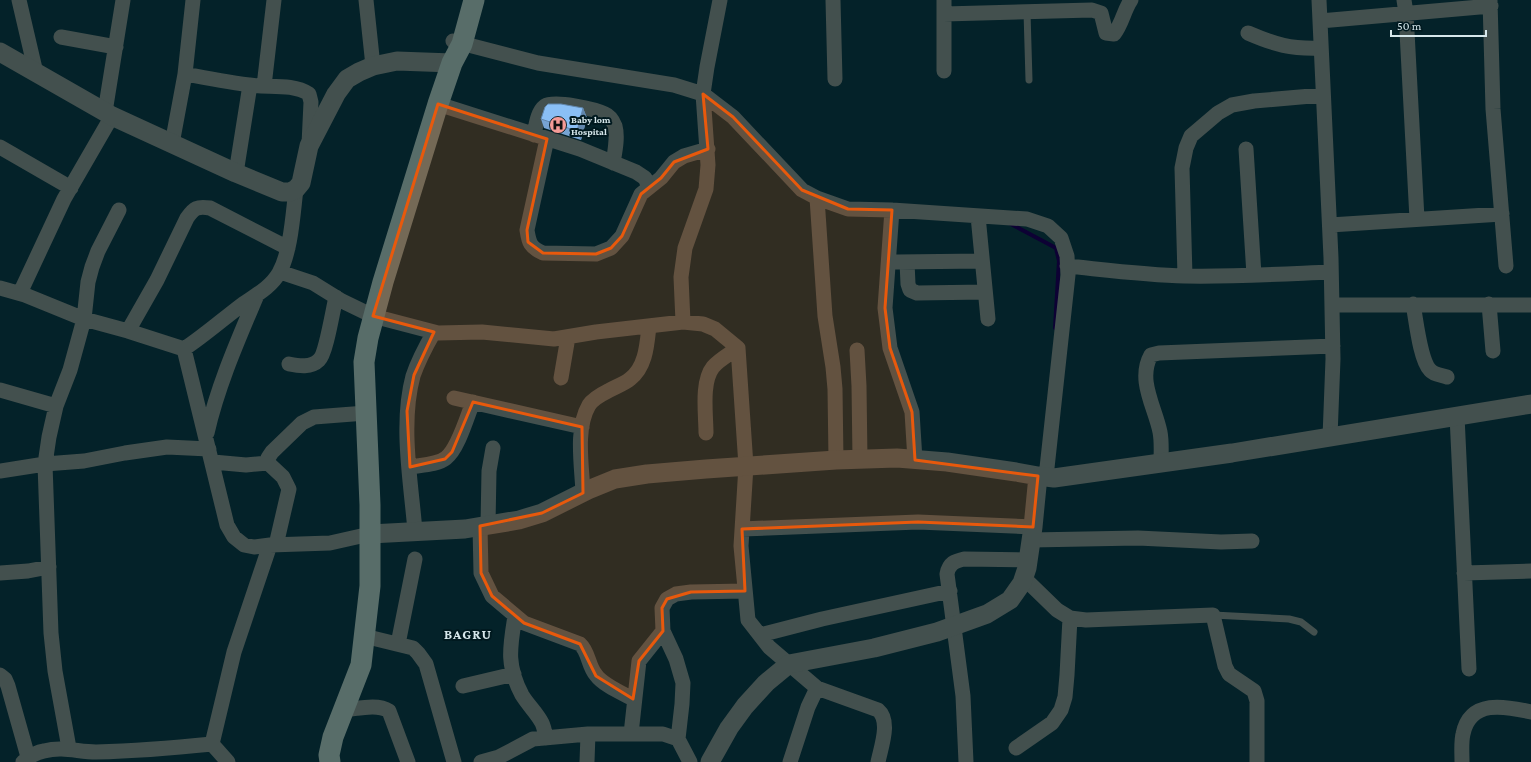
<svg xmlns="http://www.w3.org/2000/svg" width="1531" height="762" viewBox="0 0 1531 762" font-family="'Crimson Pro',serif">
<style>
.lines{fill:none;stroke-linecap:round;stroke-linejoin:round}
.stream{stroke:#0d0134;stroke-width:4}
.service{stroke:#43504e;stroke-width:7}
.minor{stroke:#43504e;stroke-width:15}
.tertiary{stroke:#43504e;stroke-width:19}
.secondary{stroke:#586d69;stroke-width:21}
.wall{fill:#77a4d3}
.shaded-wall{fill:#6186ac}
.building{fill:#8abff5;stroke:#6186ac}
.marked{fill:#e8590c;fill-opacity:0.2;stroke:#e8590c;stroke-width:3;stroke-linejoin:round}
.labels{text-anchor:middle;dominant-baseline:central;stroke-width:4;stroke-linejoin:round;paint-order:stroke}
.poi-label{font-size:10px;font-weight:bold;fill:#d6e7eb;stroke:#00191f;text-anchor:start}
.district-label{font-size:14px;font-weight:bold;letter-spacing:1px;fill:#d6e7eb;stroke:#00191f}
</style>
<rect width="100%" height="100%" fill="#042229"/>
<g class="lines">
<path class="stream" d="M 1009,223 L 1056,248 L 1059,261 L 1055,328"/>
<path class="service" d="M 1027,12 L 1029,80
M 1213,615 L 1289,619 L 1301,622 L 1314,632"/>
<path class="minor" d="M 19,0 L 36,73
M 366,0 L 373,66
M 833,0 L 835,79
M 1319,0 L 1331,258 L 1333,359 L 1330,437
M 1404,0 L 1406,13 L 1417,219
M 1490,0 L 1493,109 L 1506,266
M 944,14 L 1092,10 L 1101,13 L 1106,33 L 1114,34 C 1122,24 1124,10 1131,0
M 1320,21 L 1491,6
M 1248,33 C 1276,45 1290,49 1321,48
M 61,37 L 116,47
M 453,41 L 538,63 L 674,85 L 703,94 L 733,117 L 802,190 L 817,198 L 848,209 L 892,210 L 1027,219 L 1048,226 L 1061,238 L 1067,256 L 1068,275 L 1046,477
M 944,71 L 944,0
M 185,74 C 206,78 228,82 249,85 C 268,88 292,83 309,94 L 311,102 L 309,144
M 264,86 L 274,0
M 438,104 L 580,149 L 636,172 L 645,178 L 649,187
M 105,112 L 123,0
M 534,135 C 536,126 537,112 545,106 C 554,100 595,109 605,114 C 610,116 613,121 615,126 C 618,137 615,151 613,163
M 547,139 L 527,230 C 529,243 530,247 543,253 L 596,254 L 611,248 L 622,236 L 641,194 L 661,178 L 674,162 L 684,156 L 708,149
M 172,144 L 185,74 L 193,0
M 0,147 L 71,188
M 1246,149 L 1254,275
M 236,173 L 250,85
M 817,198 L 825,316 L 833,367 L 835,389 L 836,460
M 892,210 L 885,308 L 890,348 L 912,412 L 915,460
M 978,216 L 988,319
M 1330,225 L 1502,214
M 897,262 L 982,261
M 907,262 L 908,284 L 910,290 L 917,293 L 985,292
M 1067,266 C 1107,270 1146,275 1185,276 C 1234,277 1283,274 1331,272
M 280,272 L 313,283 L 342,301 L 373,316 L 438,333 L 482,332 L 554,339 L 596,332 L 683,322 L 703,324 L 715,329 L 738,348 L 746,466 L 741,546 L 748,620 L 769,647 L 817,688 L 878,710 C 891,721 881,747 878,762
M 1185,276 L 1182,168 L 1186,148 L 1191,136 L 1218,113 L 1232,105 L 1254,101 L 1323,95
M 0,288 L 25,295 L 84,319 L 128,331 L 184,349 L 227,525 L 234,537 L 244,545 L 254,547 L 270,545 L 330,543 L 370,534
M 20,293 L 64,199 L 112,116
M 1413,304 C 1416,319 1420,360 1430,370 C 1434,375 1442,375 1447,377
M 1489,304 L 1493,351
M 1332,305 L 1531,305
M 683,322 L 681,277 L 685,248 L 706,189 L 708,165 L 703,94 L 707,67 L 720,0
M 128,331 L 157,280 L 187,218 C 194,208 197,206 210,208 L 288,248
M 184,349 C 205,335 223,319 243,304 C 256,295 271,287 279,273 C 291,252 293,213 296,189
M 857,350 L 859,386 L 860,459
M 289,364 C 299,366 311,368 319,360 C 326,354 333,309 336,297
M 561,378 L 568,337
M 0,390 L 56,406
M 454,398 L 582,427
M 1457,416 L 1469,669
M 207,433 C 218,385 238,340 257,295
M 706,433 C 706,415 701,382 713,367 C 720,359 730,354 738,348
M 213,462 L 246,465 L 268,463
M 1161,463 C 1161,453 1162,442 1160,432 C 1155,407 1137,380 1151,355 L 1159,353 L 1333,346
M 410,467 C 421,465 437,465 446,458 C 458,449 467,417 473,402
M 0,471 L 45,464 L 84,461 L 125,453 L 167,447 L 209,449
M 583,493 C 582,466 575,429 589,405 C 593,399 602,394 608,391 C 615,387 624,384 630,379 C 646,367 647,344 649,326
M 488,525 L 489,471 L 493,448
M 480,526 L 481,573 L 492,596 L 524,623 L 580,644 C 589,652 588,666 596,675 C 603,685 622,693 633,699
M 742,529 L 918,522 L 1033,527
M 415,531 C 411,482 400,424 413,376 C 418,361 426,346 434,332
M 1031,540 L 1138,538 L 1221,542 L 1252,541
M 276,545 L 289,489 L 283,477 L 268,463 L 268,458 L 272,452 L 302,423 L 314,417 L 366,413
M 0,573 L 28,571 L 49,567
M 1464,573 L 1531,571
M 1024,578 L 1057,610 L 1070,618 L 1086,620 L 1213,615 L 1225,666 L 1229,674 L 1254,691 L 1257,701 L 1257,762
M 515,616 C 510,647 506,665 522,695 C 528,705 537,713 542,723 C 544,727 545,733 546,738
M 760,635 L 822,619 L 950,591
M 364,636 L 413,648 L 418,653 L 426,664 L 454,762
M 398,644 L 415,559
M 0,675 L 5,679 L 8,686 L 28,757
M 463,686 L 514,674
M 344,710 C 357,709 377,703 389,711 L 408,762
M 631,734 L 639,661 L 663,631
M 678,739 L 682,704 L 683,683 L 676,659 L 663,631 L 662,608 L 667,599 L 676,594 L 691,592 L 745,591
M 212,744 L 228,762
M 69,748 L 55,671 L 51,633 L 45,464 L 49,437 L 56,406 L 70,370 L 84,319 L 88,282 L 92,267 L 98,251 L 119,210
M 1016,748 L 1052,723 L 1061,710 L 1065,697 L 1067,675 L 1070,618
M 23,762 C 29,757 36,752 44,751 C 63,746 78,752 96,752 C 135,751 173,748 212,744 L 234,652 L 270,545
M 481,762 L 499,757 L 533,739 L 588,734 L 663,734 L 678,739 L 690,762
M 587,762 L 588,734
M 790,762 L 808,707 L 817,688
M 966,762 L 963,696 L 947,574 C 949,563 955,561 964,559 L 1028,560
M 1462,762 C 1462,753 1461,742 1463,734 C 1470,699 1505,706 1531,712"/>
<path class="tertiary" d="M 0,52 L 112,116 L 236,173 L 282,192 L 290,192 L 296,189 L 301,183 L 309,146 L 336,94 L 347,79 L 359,72 L 373,66 L 397,61 L 452,63
M 370,534 L 465,529 L 519,520 L 542,513 L 588,490 L 615,479 L 647,474 L 706,469 L 836,460 L 897,458 L 947,462 L 1016,472 L 1038,476 L 1054,478 L 1232,453 L 1531,404
M 710,762 L 729,728 L 745,706 L 766,683 L 789,664 L 874,648 L 937,632 L 987,614 L 1010,600 L 1022,583 L 1027,568 L 1033,527 L 1038,476"/>
<path class="secondary" d="M 330,762 L 329,755 L 333,737 L 361,665 L 370,586 L 370,505 L 364,362 L 368,338 L 383,282 L 438,104 L 452,63 L 462,44 L 474,0"/>
</g>
<path class="wall" d="M 583,108 L 587,118 L 581,140 L 544,128 L 541,119 Z"/>
<path class="shaded-wall" d="M 583,108 L 587,118 L 581,140 L 577,131 Z"/>
<path class="building" d="M 548,104 L 561,104 L 583,108 L 577,131 L 541,119 L 545,107 Z"/>
<path class="marked" d="M 703,94 L 733,117 L 802,190 L 848,209 L 892,210 L 885,308 L 890,348 L 912,412 L 915,460 L 1038,476 L 1033,527 L 918,522 L 742,529 L 745,591 L 691,592 L 667,599 L 662,608 L 663,631 L 639,661 L 633,699 L 596,676 L 580,644 L 524,623 L 492,596 L 481,573 L 480,526 L 542,513 L 583,493 L 582,427 L 473,402 L 452,452 L 445,459 L 410,467 L 407,411 L 414,375 L 434,332 L 373,316 L 438,104 L 547,139 L 527,230 L 528,242 L 543,253 L 596,254 L 611,248 L 622,236 L 641,194 L 661,178 L 674,162 L 708,149 Z"/>
<defs>
<g id="hospital-disc" transform="scale(0.9)"><circle r="9.5" fill="#f59b97" stroke="#00191f"/><path d="M-5-5h3v3.5h4V-5h3V5h-3V1.5h-4V5h-3Z" fill="#111"/></g>
</defs>
<g fill-rule="evenodd">
<use href="#hospital-disc" x="558" y="125"/>
</g>
<g class="labels">
<g class="poi-label">
<text x="571" y="119">Baby lom<tspan x="571" dy="12">Hospital</tspan></text>
</g>
<g class="district-label">
<text x="468" y="634">BAGRU</text>
</g>
</g>
<path d="M1391 30v6h95v-6" fill="none" stroke="#d6e7eb" stroke-width="2"/>
<text x="1397" y="30" font-size="12" fill="#d6e7eb" stroke="#00191f" stroke-width="3" paint-order="stroke">50 m</text>
</svg>
